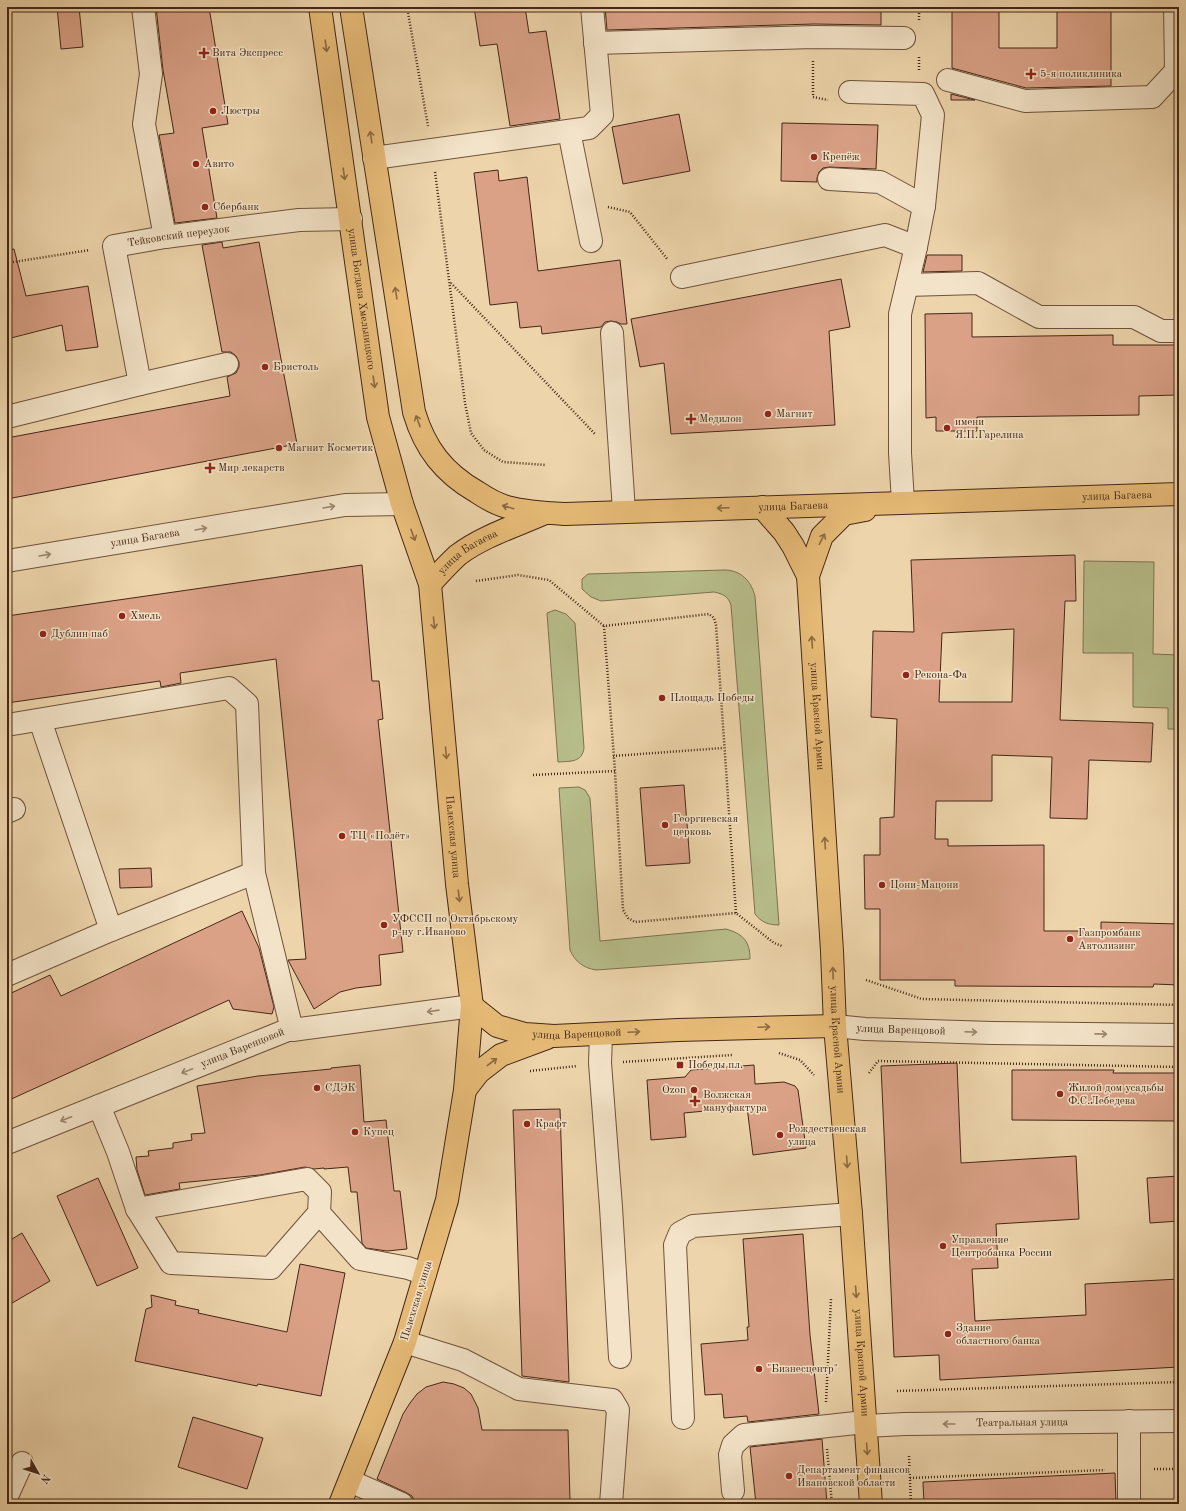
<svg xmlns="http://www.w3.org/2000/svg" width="1186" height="1511" viewBox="0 0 1186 1511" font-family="'Old Standard TT',serif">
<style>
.green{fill:#b7bd8a;stroke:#7e7250}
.building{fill:#daa187;stroke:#452716;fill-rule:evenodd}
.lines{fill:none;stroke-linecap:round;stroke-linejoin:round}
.minor-casing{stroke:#6f523b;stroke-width:24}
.major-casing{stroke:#452716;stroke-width:24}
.path{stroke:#452716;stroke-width:2.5;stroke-dasharray:1 2;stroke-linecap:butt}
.minor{stroke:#f3e3c8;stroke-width:22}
.major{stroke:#e6ba76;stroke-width:22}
.oneway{stroke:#8d6941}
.oneway2{stroke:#9c856f}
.poi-dot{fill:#8f2418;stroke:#f3e3c8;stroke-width:1.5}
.labels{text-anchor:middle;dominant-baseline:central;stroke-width:3;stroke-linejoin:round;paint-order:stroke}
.poi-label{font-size:11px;fill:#452716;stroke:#f3e3c8;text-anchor:start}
.street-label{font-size:11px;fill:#452716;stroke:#f3e3c8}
</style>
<rect width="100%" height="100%" fill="#edd4ab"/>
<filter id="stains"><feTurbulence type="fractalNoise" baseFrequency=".005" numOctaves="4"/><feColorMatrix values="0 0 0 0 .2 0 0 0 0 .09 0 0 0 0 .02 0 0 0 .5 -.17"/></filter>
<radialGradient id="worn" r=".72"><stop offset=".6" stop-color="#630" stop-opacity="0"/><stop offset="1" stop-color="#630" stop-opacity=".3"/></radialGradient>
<path class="green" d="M 1084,561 L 1154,562 L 1153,654 L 1179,655 L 1179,729 L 1168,729 L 1168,708 L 1133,707 L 1133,653 L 1083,653 Z
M 724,570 C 741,570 751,581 755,596 L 779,925 C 768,925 761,922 755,914 L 731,605 C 728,596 723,594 714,592 L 601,601 L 591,597 L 582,589 L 582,579 L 588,574 Z
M 555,610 L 566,614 L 575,623 L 584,748 C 582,763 570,761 558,762 L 547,613 Z
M 579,787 L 585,790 L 590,798 L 600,941 L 726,929 C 743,934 750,941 750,959 L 596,970 C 584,968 575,962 570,950 L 559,788 Z"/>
<path class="building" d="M 57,7 L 79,7 L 83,47 L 61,49 Z
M 156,7 L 209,7 L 228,124 L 202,128 L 217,218 L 175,223 L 159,135 L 174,133 L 163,70 Z
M 474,7 L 525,7 L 529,33 L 546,31 L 560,119 L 510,126 L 497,44 L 480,46 Z
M 605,7 L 881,7 L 881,25 L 814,24 L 607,30 Z
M 952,7 L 999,7 L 999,48 L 1057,48 L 1057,9 L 1111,9 L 1111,86 L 1026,88 L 952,68 Z
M 951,94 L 975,100 L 951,100 Z
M 679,114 L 690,171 L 623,184 L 612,127 Z
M 782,123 L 878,125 L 876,169 L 829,167 L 823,168 L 819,172 L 817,178 L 817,182 L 781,181 Z
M 498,170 L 499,181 L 527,177 L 538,271 L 620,260 L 627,324 L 621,324 L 617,322 L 611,321 L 605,322 L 601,327 L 542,334 L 541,326 L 520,328 L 517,302 L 490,305 L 474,173 Z
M 222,242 L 223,248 L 259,242 L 297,444 L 7,499 L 7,438 L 230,396 L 227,377 L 236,373 L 239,367 L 239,362 L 236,356 L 231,352 L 222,352 L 202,245 Z
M 14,249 L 26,296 L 88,286 L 98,347 L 66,351 L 62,325 L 7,339 L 7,250 Z
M 927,255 L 962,255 L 962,271 L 923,272 Z
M 841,279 L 850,327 L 829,331 L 835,425 L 671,434 L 664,363 L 640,367 L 631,319 Z
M 972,313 L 972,337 L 1113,335 L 1113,345 L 1179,345 L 1179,395 L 1139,396 L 1139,415 L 977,417 L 977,431 L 936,431 L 936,417 L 926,418 L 925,314 Z
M 1075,555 L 1076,601 L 1065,601 L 1060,720 L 1153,723 L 1151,762 L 1089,760 L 1087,819 L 1050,818 L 1052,757 L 992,755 L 992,801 L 936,801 L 935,839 L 948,839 L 948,846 L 1044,845 L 1044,931 L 1101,931 L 1101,922 L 1179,924 L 1179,985 L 1154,984 L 1153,987 L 955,986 L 955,980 L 880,980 L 880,909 L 865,909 L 864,855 L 880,855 L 880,818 L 894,817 L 897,719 L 871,717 L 873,631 L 914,632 L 911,560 ZM 1014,629 L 1012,702 L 939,702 L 942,633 Z
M 362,565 L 372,681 L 379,681 L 383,719 L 378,720 L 403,952 L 379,955 L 381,985 L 356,988 L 340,992 L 314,1009 L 288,960 L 306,959 L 276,659 L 180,673 L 181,683 L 161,687 L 160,681 L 7,703 L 7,616 Z
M 684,785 L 690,863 L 646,866 L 640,788 Z
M 151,868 L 152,887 L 120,888 L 119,869 Z
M 242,911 L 259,948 L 274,1007 L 272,1014 L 233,1009 L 229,1000 L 7,1101 L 7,995 L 50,975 L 61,996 Z
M 957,1063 L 961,1163 L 1076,1156 L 1079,1219 L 996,1224 L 998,1268 L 972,1269 L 975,1321 L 1086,1315 L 1085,1284 L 1179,1279 L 1179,1367 L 940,1380 L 939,1355 L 894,1357 L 881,1066 Z
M 360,1065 L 364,1122 L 386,1120 L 394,1191 L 400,1191 L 407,1249 L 387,1251 L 366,1248 L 362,1243 L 357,1192 L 351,1192 L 348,1167 L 324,1169 L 324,1168 L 314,1169 L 305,1167 L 260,1175 L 179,1183 L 180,1189 L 145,1195 L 137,1170 L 136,1157 L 149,1156 L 148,1151 L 173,1148 L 173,1143 L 192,1140 L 191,1134 L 205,1133 L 197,1086 L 258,1076 L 331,1069 L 331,1068 Z
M 754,1065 L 755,1084 L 784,1082 L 795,1086 L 798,1090 L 806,1148 L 753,1155 L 747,1107 L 684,1113 L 686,1137 L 651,1140 L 647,1080 L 685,1077 L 691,1070 Z
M 1012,1070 L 1114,1070 L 1113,1073 L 1179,1073 L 1179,1121 L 1012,1120 Z
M 560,1109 L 569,1382 L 522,1376 L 513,1110 Z
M 1179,1176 L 1179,1221 L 1150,1223 L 1147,1178 Z
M 98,1178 L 138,1268 L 97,1286 L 57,1196 Z
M 22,1233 L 50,1281 L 7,1306 L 7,1242 Z
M 803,1234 L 810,1335 L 819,1414 L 748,1422 L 747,1416 L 724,1418 L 722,1394 L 705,1395 L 701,1344 L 748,1340 L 747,1327 L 749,1327 L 743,1239 Z
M 300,1264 L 345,1273 L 321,1396 L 258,1384 L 257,1386 L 135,1361 L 146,1309 L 152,1307 L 151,1295 L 176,1301 L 175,1305 L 199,1310 L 198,1313 L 287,1332 Z
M 443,1382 L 454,1384 L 464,1388 L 471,1394 L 478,1408 L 482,1430 L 568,1430 L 570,1501 L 475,1504 L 416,1504 L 412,1496 L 407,1493 L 377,1479 L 403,1414 L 410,1403 L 417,1394 L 426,1387 Z
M 193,1417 L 263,1438 L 247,1489 L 178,1467 Z
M 822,1439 L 827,1504 L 756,1504 L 750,1447 Z
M 1115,1473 L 1116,1504 L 924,1504 L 923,1482 Z"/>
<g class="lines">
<g class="minor-casing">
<g id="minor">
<path d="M 143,7 L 151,74 L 144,124 L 165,237"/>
<path d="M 595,43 L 814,37 L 904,38"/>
<path d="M 948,80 L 1025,101 L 1152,97 L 1176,71 L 1175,7"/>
<path d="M 850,92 L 923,94 L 933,115 L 924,206"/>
<path d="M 569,131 L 591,241"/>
<path d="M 374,158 L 589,128 L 602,115 L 592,7"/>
<path d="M 829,179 L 880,182 L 924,206 L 916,247 L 900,314 L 900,453 L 903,502"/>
<path d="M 682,277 L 885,235 L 916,247"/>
<path d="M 907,285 L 978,283 L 1039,317 L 1134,317 L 1161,331 L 1179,331"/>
<path d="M 612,333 L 624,511"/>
<path id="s1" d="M 227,364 L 140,384 L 114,246 L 165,237 L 299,220 L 351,219"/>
<path d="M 7,417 L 140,384"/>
<path id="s2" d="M 7,561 L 345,505 L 402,504"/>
<path d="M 40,720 L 111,930"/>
<path d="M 7,725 L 229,688 L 247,704 L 254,873 L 292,1030"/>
<path d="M 7,812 L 14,809"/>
<path d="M 7,975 L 111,930 L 254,873"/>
<path id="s3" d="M 835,1026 L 865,1029 L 992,1033 L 1179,1035"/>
<path d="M 601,1034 L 600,1063 L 611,1207 L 620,1357"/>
<path d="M 99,1106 L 118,1152 L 137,1209"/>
<path id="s4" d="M 7,1143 L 290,1029 L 292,1030 L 472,1006"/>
<path d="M 319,1213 L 320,1192 L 307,1179 L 137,1209 L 171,1263 L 271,1268 L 319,1213 L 360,1259 L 408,1268 L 425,1274"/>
<path d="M 405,1342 L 463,1360 L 519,1389 L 612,1400 L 618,1410 L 611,1504"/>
<path d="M 683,1418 L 675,1245 L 680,1233 L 693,1226 L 851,1214"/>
<path id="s5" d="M 865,1426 L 905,1424 L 1179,1421"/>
<path d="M 350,1481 L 402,1504"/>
<path d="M 733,1491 L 730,1455 L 733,1445 L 744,1435 L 865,1422"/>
<path d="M 7,1496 L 22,1463"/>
<path d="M 1129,1504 L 1129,1421"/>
</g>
</g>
<g class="major-casing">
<g id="major">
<path id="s6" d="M 320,7 L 378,417 L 402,504 L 430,584 L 457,884 L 472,1006 L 465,1090 L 447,1200 L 405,1342 L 340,1504"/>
<path id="s7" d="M 351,7 L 414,412 C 425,449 444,473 477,492 C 486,498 496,504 507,507 C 526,512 546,513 565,514 L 1179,494"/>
<path id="s8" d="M 762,507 L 784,532 L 793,546 L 808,576 L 832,951 L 835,1026 L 851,1214 L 871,1504"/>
<path d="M 808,576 L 822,536 L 844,514 L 865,510"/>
<path id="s9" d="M 430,584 C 439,574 448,564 458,555 C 483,536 516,526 545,513"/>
<path id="s10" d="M 472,1006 L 497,1026 L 525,1034 L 554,1036 L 678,1030 L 835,1026"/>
<path d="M 465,1090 L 479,1072 L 501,1055 L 547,1038"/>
</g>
</g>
<path class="path" d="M 407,7 L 428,126
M 919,20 L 919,7
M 813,61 L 813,97 L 828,100
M 919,70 L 919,57
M 435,172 L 465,403 L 471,433 L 484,450 L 503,462 L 546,465
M 608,207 L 630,212 L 668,260
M 7,263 L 90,250
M 451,283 L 595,434
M 476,581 L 518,575 L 549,580 L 604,626
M 613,756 L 723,748
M 533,775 L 615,771
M 736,913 L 716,625 L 714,618 L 709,614 L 604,626 L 615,771 L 623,910 L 628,918 L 635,922 L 736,913 L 774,943 L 782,946
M 866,980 L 922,999 L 1179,1005
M 779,1053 L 800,1060 L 814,1075
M 623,1062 L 732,1055
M 530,1071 L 577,1066
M 869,1073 L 878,1061 L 1179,1067
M 897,1391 L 1179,1382
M 826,1402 L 831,1299
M 827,1449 L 832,1504
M 909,1456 L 911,1504
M 1154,1469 L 1179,1469
M 910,1478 L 1105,1470"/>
<use href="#minor" class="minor"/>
<use href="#major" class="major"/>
</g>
<defs><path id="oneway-shaft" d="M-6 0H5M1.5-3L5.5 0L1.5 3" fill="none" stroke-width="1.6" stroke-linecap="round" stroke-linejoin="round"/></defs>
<g class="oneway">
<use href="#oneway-shaft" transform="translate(326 46) rotate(82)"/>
<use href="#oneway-shaft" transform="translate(371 137) rotate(-99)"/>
<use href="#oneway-shaft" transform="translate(344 174) rotate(82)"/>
<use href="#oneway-shaft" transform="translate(396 293) rotate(-99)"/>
<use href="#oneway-shaft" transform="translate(374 382) rotate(82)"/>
<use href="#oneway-shaft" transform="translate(418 421) rotate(-110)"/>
<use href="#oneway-shaft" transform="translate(508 507) rotate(-164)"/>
<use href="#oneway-shaft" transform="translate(723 508) rotate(178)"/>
<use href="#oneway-shaft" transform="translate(413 535) rotate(70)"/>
<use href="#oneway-shaft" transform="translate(822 539) rotate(-63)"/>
<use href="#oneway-shaft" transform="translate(434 623) rotate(85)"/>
<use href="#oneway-shaft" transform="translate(812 642) rotate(-94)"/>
<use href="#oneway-shaft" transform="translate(446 753) rotate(85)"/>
<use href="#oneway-shaft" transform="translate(825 843) rotate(-94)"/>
<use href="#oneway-shaft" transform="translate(459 896) rotate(83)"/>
<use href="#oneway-shaft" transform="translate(833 973) rotate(-92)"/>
<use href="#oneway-shaft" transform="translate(764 1027) rotate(-2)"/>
<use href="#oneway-shaft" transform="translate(634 1032) rotate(-3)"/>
<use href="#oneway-shaft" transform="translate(492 1062) rotate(-37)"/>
<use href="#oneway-shaft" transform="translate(847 1162) rotate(86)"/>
<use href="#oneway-shaft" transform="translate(856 1292) rotate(86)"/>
<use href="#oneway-shaft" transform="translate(867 1449) rotate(86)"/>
</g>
<g class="oneway2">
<use href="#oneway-shaft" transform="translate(329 507) rotate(-10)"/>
<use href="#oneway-shaft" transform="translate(201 529) rotate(-10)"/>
<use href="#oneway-shaft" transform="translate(45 555) rotate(-10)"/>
<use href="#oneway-shaft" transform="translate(433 1011) rotate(172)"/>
<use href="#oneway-shaft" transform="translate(971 1032) rotate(2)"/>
<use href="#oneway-shaft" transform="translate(1101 1034) rotate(1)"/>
<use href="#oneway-shaft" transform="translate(187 1071) rotate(158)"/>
<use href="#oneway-shaft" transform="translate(66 1119) rotate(159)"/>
<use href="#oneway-shaft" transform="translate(949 1424) rotate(180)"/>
</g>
<g class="poi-dot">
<path d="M202 47h4v4h4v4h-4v4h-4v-4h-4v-4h4z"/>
<path d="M1029 68h4v4h4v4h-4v4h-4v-4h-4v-4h4z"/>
<circle cx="213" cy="111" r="4"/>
<circle cx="814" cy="157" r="4"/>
<circle cx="196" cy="164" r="4"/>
<circle cx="205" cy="207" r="4"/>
<circle cx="265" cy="367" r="4"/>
<circle cx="768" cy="414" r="4"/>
<path d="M689 413h4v4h4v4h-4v4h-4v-4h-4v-4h4z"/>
<circle cx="947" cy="428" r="4"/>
<circle cx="279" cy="448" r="4"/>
<path d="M208 462h4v4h4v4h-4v4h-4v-4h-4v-4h4z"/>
<circle cx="122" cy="616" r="4"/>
<circle cx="43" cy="634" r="4"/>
<circle cx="906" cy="675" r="4"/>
<circle cx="662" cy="698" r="4"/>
<circle cx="665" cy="825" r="4"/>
<circle cx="342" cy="836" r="4"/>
<circle cx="882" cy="885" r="4"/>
<circle cx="384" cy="925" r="4"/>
<circle cx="1070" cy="939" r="4"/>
<rect x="676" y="1061" width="8" height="8" rx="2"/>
<circle cx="317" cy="1088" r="4"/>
<circle cx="694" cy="1090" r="4"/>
<circle cx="1060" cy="1094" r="4"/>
<path d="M693 1095h4v4h4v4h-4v4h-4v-4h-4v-4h4z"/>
<circle cx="527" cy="1124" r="4"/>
<circle cx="355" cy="1132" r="4"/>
<circle cx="780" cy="1135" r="4"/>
<circle cx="943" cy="1246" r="4"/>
<circle cx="948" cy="1334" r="4"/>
<circle cx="759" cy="1369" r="4"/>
<circle cx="789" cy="1476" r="4"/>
</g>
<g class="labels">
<g class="poi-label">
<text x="212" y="53">Вита Экспресс</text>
<text x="1040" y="74">5-я поликлиника</text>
<text x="221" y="111">Люстры</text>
<text x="822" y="157">Крепёж</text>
<text x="204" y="164">Авито</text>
<text x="213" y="207">Сбербанк</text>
<text x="273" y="367">Бристоль</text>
<text x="776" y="414">Магнит</text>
<text x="699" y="419">Медилон</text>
<text x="955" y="422">имени<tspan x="955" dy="13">Я.П.Гарелина</tspan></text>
<text x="287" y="448">Магнит Косметик</text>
<text x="218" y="468">Мир лекарств</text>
<text x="130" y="616">Хмель</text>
<text x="51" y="634">Дублин паб</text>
<text x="914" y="675">Рекона-Фа</text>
<text x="670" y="698">Площадь Победы</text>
<text x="673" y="819">Георгиевская<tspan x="673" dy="13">церковь</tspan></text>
<text x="350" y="836">ТЦ «Полёт»</text>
<text x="890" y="885">Цони-Мацони</text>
<text x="392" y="919">УФССП по Октябрьскому<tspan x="392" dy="13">р-ну г.Иваново</tspan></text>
<text x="1078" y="933">Газпромбанк<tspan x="1078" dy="13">Автолизинг</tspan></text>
<text x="688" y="1065">Победы пл.</text>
<text x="325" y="1088">СДЭК</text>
<text x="1068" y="1088">Жилой дом усадьбы<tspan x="1068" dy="13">Ф.С.Лебедева</tspan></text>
<text x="686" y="1090" text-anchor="end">Ozon</text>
<text x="703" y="1095">Волжская<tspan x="703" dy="13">мануфактура</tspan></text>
<text x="535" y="1124">Крафт</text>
<text x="788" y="1129">Рождественская<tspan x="788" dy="13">улица</tspan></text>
<text x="363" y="1132">Купец</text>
<text x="951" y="1240">Управление<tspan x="951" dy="13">Центробанка России</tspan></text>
<text x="956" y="1328">Здание<tspan x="956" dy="13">областного банка</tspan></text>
<text x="767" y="1369">"Бизнесцентр"</text>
<text x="797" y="1470">Департамент финансов<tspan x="797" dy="13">Ивановской области</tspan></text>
</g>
<g class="street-label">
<text stroke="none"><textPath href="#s1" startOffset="295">Тейковский переулок</textPath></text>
<text stroke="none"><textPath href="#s6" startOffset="295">улица Богдана Хмельницкого</textPath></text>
<text stroke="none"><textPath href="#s7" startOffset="1159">улица Багаева</textPath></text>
<text stroke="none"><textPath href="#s7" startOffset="835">улица Багаева</textPath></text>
<text stroke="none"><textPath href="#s2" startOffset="140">улица Багаева</textPath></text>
<text stroke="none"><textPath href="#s9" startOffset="50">улица Багаева</textPath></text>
<text stroke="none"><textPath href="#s8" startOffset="224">улица Красной Армии</textPath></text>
<text stroke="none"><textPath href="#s6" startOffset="843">Палехская улица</textPath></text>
<text stroke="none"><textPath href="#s3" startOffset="66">улица Варенцовой</textPath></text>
<text stroke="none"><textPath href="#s10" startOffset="113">улица Варенцовой</textPath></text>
<text stroke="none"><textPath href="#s8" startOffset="548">улица Красной Армии</textPath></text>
<text stroke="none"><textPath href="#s4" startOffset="254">улица Варенцовой</textPath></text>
<text transform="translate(417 1301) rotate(-73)">Палехская улица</text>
<text stroke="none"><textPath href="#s8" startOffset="872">улица Красной Армии</textPath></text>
<text stroke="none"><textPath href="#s5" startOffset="157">Театральная улица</textPath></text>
</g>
</g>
<rect width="1186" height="1511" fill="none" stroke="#edd4ab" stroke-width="24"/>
<rect x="8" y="8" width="1170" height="1495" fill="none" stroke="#452716" stroke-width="2"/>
<rect x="12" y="12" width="1162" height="1487" fill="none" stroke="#452716"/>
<g transform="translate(38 1473) rotate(129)" stroke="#f3e3c8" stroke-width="3" paint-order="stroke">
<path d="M0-3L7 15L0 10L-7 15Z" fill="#452716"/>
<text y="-6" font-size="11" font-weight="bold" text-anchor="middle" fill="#452716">N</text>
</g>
<rect width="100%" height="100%" filter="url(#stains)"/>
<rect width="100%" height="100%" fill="url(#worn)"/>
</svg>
